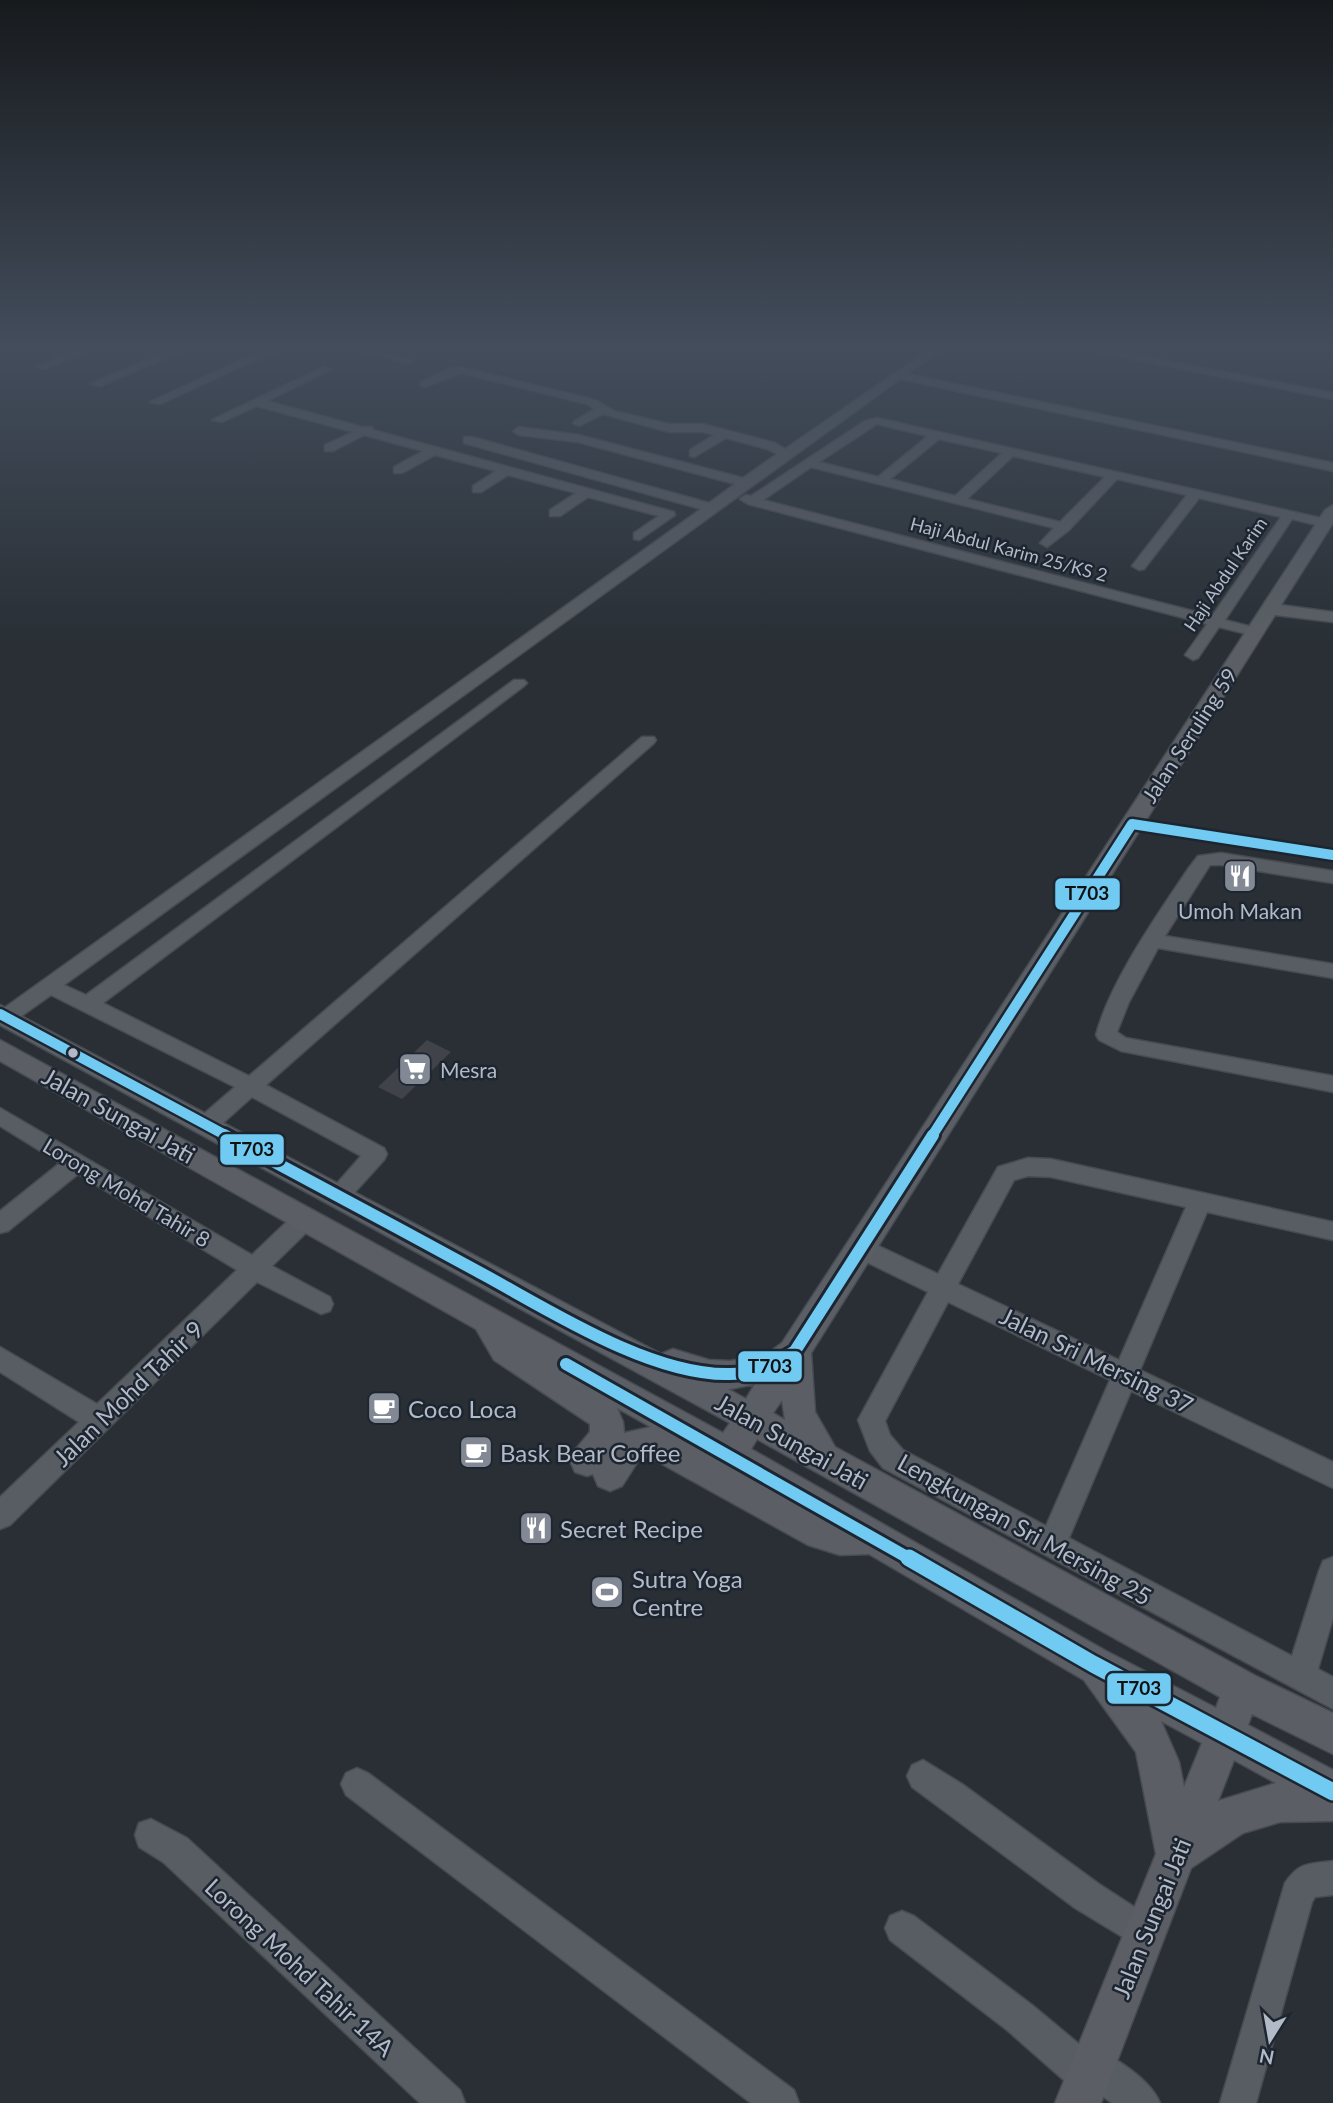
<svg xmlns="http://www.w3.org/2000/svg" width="1333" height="2103" viewBox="0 0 1333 2103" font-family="Lato,sans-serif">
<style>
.building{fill:#40444a}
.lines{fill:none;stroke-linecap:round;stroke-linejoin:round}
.minor-casing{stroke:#474b50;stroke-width:3}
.major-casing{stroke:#464b52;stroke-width:3}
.minor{fill:#585d63;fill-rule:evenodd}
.major{fill:#5b5f65;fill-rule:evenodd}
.bus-1-far2-casing{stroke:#1c2530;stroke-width:15}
.bus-1-far1-casing{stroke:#1c2530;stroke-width:18}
.bus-1-casing{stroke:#1c2530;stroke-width:22}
.bus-1-far2{stroke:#71caf2;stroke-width:10}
.bus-1-far1{stroke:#71caf2;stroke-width:12}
.bus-1{stroke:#71caf2;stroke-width:17}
.bus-dot{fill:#b2bac7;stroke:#1c2530;stroke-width:2.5}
.labels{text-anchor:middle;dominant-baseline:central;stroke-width:5;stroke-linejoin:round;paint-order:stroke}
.far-street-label{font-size:18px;fill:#b2bac7;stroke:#1c2530}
.street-label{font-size:21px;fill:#b2bac7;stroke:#1c2530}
.poi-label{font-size:21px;fill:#b2bac7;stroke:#1c2530}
.near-street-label{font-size:24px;fill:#b2bac7;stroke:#1c2530}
.near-poi-label{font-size:24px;fill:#b2bac7;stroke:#1c2530;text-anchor:start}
.line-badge{stroke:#1c2530;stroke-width:2.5}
.pale-badge-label{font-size:19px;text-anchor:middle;font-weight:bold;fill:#111}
</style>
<rect width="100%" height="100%" fill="#292f35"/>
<path class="building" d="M 427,1040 L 451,1052 L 402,1099 L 378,1087 Z"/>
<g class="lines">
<g class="minor-casing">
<path id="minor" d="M 78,349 L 93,349 L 45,369 L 36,367 Z
M 173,349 L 187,349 L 100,386 L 90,384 Z
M 265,349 L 279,349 L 160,404 L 150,402 Z
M 358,349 L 375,349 L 413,361 L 408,364 Z
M 930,349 L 942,349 L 907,374 L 1333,463 L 1333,471 L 900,379 L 64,985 L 86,995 L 514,680 L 524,680 L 527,683 L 524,686 L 103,1003 L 249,1076 L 642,737 L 654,737 L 656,740 L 654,743 L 266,1085 L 384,1148 L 387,1154 L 384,1160 L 346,1202 L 338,1205 L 330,1202 L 326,1196 L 361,1156 L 252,1097 L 214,1131 L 206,1133 L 198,1131 L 195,1125 L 198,1119 L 235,1087 L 51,995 L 13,1022 L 0,1022 L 0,1011 L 701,509 L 464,443 L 464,437 L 472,437 L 709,503 L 735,484 L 578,442 L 519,435 L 513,431 L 519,427 L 579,435 L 743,478 L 777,454 L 767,449 L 726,438 L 694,457 L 690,456 L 690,450 L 714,435 L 703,432 L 669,432 L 603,414 L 579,426 L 573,423 L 575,421 L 595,409 L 587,404 L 461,373 L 425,387 L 421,386 L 421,382 L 451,368 L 461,367 L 595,400 L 614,411 L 669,424 L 703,424 L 775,443 L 785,449 Z
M 1082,349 L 1104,349 L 1333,393 L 1333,399 Z
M 323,367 L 332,369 L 267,401 L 362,427 L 372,427 L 373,430 L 674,512 L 675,515 L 639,540 L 634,539 L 634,533 L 659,516 L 588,497 L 560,516 L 550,516 L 550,510 L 576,493 L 508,475 L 481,492 L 473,492 L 473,486 L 496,471 L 435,455 L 402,473 L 394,473 L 394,467 L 423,451 L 364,435 L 333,451 L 325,451 L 325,445 L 353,432 L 257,406 L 222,422 L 212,420 Z
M 877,418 L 1325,519 L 1332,523 L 1325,527 L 1292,519 L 1225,620 L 1260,629 L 1262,632 L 1260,635 L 1255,636 L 1219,627 L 1198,658 L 1193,660 L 1185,655 L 1207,624 L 748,504 L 740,499 L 746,495 L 751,496 L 865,421 ZM 877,424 L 928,436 L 878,477 L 819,462 ZM 939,439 L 1002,453 L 955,496 L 890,479 ZM 1013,456 L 1105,477 L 1060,522 L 967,499 ZM 811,467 L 1054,528 L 1040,543 L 1047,547 L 1069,530 L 1117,479 L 1187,495 L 1132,566 L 1139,570 L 1144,569 L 1199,498 L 1281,517 L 1212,616 L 763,500 Z
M 1132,819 L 1333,850 L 1333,860 L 1126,828 L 1123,824 L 1126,820 Z
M 1221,853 L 1333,871 L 1333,883 L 1221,865 L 1210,865 L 1165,936 L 1333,964 L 1333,978 L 1158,948 L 1129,1002 L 1117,1032 L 1126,1038 L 1333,1076 L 1333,1092 L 1121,1051 L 1099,1040 L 1096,1035 C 1110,982 1157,915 1188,869 L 1198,856 Z
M 0,1108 L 252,1255 L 297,1212 L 305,1210 L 313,1212 L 317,1219 L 313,1226 L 272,1266 L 330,1297 L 333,1304 L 330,1311 L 321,1314 L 257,1282 L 10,1525 L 0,1529 L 0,1497 L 79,1422 L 0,1372 L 0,1347 L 97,1404 L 237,1270 L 78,1174 L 8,1231 L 0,1233 L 0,1211 L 60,1163 L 0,1126 Z
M 1028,1158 L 1051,1159 L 1333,1222 L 1333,1240 L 1207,1212 L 1140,1370 L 1333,1462 L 1333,1488 L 1131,1391 L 1069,1538 L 1292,1656 L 1319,1571 L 1323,1561 L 1333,1557 L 1333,1618 L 1318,1669 L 1333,1677 L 1333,1709 L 883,1468 L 870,1451 L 858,1420 L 928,1292 L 852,1255 L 848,1248 L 852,1241 L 860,1238 L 868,1241 L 938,1274 L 998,1167 ZM 1028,1176 L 1051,1177 L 1186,1207 L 1119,1360 L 958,1284 L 1014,1180 ZM 948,1302 L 1110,1380 L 1046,1526 L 903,1450 L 890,1435 L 885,1421 Z
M 923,1760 L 962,1784 L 1099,1884 L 1156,1921 L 1161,1933 L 1156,1945 L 1144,1950 L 1075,1908 L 912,1787 L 907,1776 L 912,1765 Z
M 357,1768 L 368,1773 L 794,2090 L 799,2103 L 751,2103 L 346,1795 L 341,1784 L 346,1773 Z
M 151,1819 L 187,1838 L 460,2090 L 465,2103 L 420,2103 L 163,1862 L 139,1847 L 135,1835 L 139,1823 Z
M 1333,1861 L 1333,1895 L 1315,1897 L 1312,1902 L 1256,2103 L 1220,2103 L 1285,1883 C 1299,1862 1309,1864 1333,1861 Z
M 902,1911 L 914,1916 L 1032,2005 L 1085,2049 L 1091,2047 C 1115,2057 1150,2079 1160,2103 L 1112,2103 L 1095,2091 L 1087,2094 L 1074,2089 L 1007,2030 L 890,1940 L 885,1928 L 890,1916 Z"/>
</g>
<g class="major-casing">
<path id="major" d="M 1333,505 L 1333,523 L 1281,605 L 1333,612 L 1333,622 L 1275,615 L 811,1353 L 815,1412 L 835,1447 L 1256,1676 L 1333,1713 L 1333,1754 L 1252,1714 L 1248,1725 L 1333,1770 L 1333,1821 L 1280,1822 L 1243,1833 L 1191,1868 L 1101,2103 L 1055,2103 L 1156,1854 L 1136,1752 L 1084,1680 L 869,1554 L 840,1555 L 808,1545 L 651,1458 L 640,1458 L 622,1486 L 610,1491 L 598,1486 L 593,1474 L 587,1476 L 575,1472 L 570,1461 L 575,1450 L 590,1432 L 590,1424 L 494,1360 L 476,1329 L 0,1061 L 0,1040 L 723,1433 L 730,1423 L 0,1025 L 0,1005 L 661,1354 L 673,1349 L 709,1360 L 730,1361 L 767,1354 L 782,1343 L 1325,510 ZM 755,1384 L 746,1399 L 728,1389 L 730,1389 ZM 782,1400 L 785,1420 L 773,1413 ZM 617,1408 L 651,1427 L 624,1433 L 623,1422 ZM 757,1439 L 1220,1697 L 1216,1708 L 1106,1651 L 751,1449 ZM 1161,1721 L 1202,1743 L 1184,1787 L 1179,1762 ZM 1234,1760 L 1276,1783 L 1218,1801 Z"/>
</g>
<use href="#minor" class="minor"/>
<use href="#major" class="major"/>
<g class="bus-1-far2-casing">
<path id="bus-1-far2" d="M 0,1014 L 227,1136
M 932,1136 L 1132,824 L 1333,855"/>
</g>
<g class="bus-1-far1-casing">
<path id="bus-1-far1" d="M 224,1135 C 308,1180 393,1225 477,1271 C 546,1308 647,1374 726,1374 C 753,1375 773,1365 795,1351 L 933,1135
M 566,1364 L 912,1560"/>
</g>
<g class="bus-1-casing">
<path id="bus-1" d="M 909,1558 L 1093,1664 L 1333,1792"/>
</g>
<use href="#bus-1-far2" class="bus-1-far2"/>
<use href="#bus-1-far1" class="bus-1-far1"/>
<use href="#bus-1" class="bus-1"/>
</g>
<linearGradient id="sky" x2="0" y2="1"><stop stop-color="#171a1d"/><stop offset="0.54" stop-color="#434d5c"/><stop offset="1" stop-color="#434d5c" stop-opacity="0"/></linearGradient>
<rect width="1333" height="644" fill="url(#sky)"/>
<defs>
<g id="restaurant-square" transform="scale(1.75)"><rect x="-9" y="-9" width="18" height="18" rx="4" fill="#828994" stroke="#1c2530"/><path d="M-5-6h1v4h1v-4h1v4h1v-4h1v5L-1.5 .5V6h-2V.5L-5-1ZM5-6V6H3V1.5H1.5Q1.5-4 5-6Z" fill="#fff"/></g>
<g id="supermarket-square" transform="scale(1.75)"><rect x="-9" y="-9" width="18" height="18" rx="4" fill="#828994" stroke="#1c2530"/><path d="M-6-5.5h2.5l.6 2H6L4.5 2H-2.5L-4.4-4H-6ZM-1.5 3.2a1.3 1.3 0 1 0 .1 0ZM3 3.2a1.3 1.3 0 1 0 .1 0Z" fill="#fff"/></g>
<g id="cafe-square" transform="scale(1.75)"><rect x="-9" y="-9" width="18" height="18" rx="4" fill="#828994" stroke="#1c2530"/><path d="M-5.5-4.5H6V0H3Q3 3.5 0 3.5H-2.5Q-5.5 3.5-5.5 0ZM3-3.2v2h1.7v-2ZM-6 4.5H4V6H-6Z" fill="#fff"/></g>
<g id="stadium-square" transform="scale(1.75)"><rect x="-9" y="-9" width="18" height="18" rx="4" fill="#828994" stroke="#1c2530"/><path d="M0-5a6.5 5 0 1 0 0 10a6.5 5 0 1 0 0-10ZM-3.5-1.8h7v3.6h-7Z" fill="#fff"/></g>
</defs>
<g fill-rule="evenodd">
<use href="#restaurant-square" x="1240" y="876"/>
<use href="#supermarket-square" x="415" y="1069"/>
<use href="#cafe-square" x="384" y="1408"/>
<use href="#cafe-square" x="476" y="1452"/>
<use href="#restaurant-square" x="536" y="1528"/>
<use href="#stadium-square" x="607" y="1592"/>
</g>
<circle class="bus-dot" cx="73" cy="1053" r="6"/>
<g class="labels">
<g class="far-street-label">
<text transform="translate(1009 549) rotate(15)">Haji Abdul Karim 25/KS 2</text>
<text transform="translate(1225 574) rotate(-56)">Haji Abdul Karim</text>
</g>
<g class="street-label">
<text transform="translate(1189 735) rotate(-57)">Jalan Seruling 59</text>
<text transform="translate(127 1192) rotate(31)">Lorong Mohd Tahir 8</text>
</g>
<g class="poi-label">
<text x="1240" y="910">Umoh Makan</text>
<text x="440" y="1069" text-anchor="start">Mesra</text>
</g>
<g class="near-street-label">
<text transform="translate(119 1115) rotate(29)">Jalan Sungai Jati</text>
<text transform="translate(1097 1360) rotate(26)">Jalan Sri Mersing 37</text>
<text transform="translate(128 1393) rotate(-44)">Jalan Mohd Tahir 9</text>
<text transform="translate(792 1441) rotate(29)">Jalan Sungai Jati</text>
<text transform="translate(1025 1529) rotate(29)">Lengkungan Sri Mersing 25</text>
<text transform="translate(1151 1918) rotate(-68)">Jalan Sungai Jati</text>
<text transform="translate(300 1967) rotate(43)">Lorong Mohd Tahir 14A</text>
</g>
<g class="near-poi-label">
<text x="408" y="1408">Coco Loca</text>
<text x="500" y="1452">Bask Bear Coffee</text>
<text x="560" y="1528">Secret Recipe</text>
<text x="632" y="1578">Sutra Yoga<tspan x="632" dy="28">Centre</tspan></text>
</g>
</g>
<g class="line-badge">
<rect x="1054" y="877" width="67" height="34" rx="7" fill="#71caf2"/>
<rect x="219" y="1133" width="66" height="33" rx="7" fill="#71caf2"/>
<rect x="737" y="1350" width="66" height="33" rx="7" fill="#71caf2"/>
<rect x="1106" y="1672" width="66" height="33" rx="7" fill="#71caf2"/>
</g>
<g class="pale-badge-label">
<text x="1087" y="900">T703</text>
<text x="252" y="1156">T703</text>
<text x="770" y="1373">T703</text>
<text x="1139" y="1695">T703</text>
</g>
<g transform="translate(1270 2040) rotate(191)" stroke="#1c2530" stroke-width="5" paint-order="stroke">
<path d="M0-5L12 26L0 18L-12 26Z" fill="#b2bac7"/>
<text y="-10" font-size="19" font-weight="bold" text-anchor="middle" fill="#b2bac7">N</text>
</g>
</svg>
